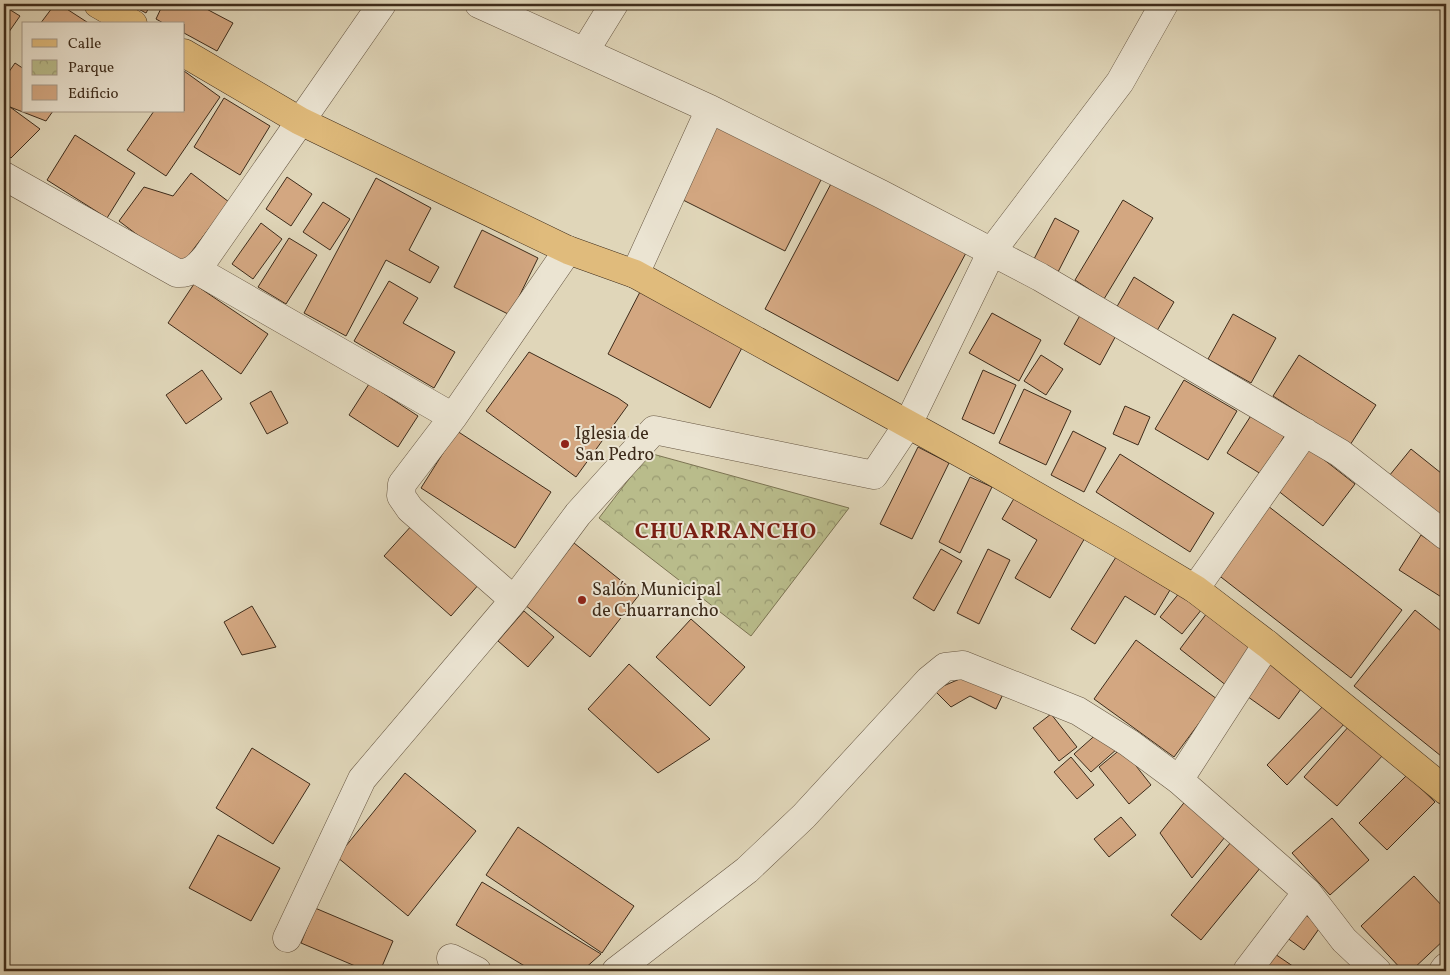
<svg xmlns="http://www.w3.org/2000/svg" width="1450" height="975" viewBox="0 0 1450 975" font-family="Vollkorn,serif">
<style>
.park{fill:url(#park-crowns);stroke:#7c7453}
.building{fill:#d3a781;stroke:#3e2c1b}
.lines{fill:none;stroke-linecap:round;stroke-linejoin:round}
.minor-casing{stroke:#665642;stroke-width:29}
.major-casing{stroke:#3e2c1b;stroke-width:29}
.minor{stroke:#ebe4d2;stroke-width:28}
.major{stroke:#e0bb7c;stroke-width:28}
.poi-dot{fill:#8f2418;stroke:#ebe4d2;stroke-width:2}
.labels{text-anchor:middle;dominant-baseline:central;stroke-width:4;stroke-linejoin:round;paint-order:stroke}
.poi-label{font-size:18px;fill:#3e2c1b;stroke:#ebe4d2;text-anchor:start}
.district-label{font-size:22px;font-weight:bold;letter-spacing:1px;fill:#7a1f14;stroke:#ebe4d2}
</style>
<defs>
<pattern id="park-crowns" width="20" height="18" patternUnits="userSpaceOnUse" patternTransform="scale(1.25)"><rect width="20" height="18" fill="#b9bc8b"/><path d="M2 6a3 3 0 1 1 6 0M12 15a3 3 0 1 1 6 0" fill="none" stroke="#989971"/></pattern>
</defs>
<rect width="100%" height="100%" fill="#e0d6b9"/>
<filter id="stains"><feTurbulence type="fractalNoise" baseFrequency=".004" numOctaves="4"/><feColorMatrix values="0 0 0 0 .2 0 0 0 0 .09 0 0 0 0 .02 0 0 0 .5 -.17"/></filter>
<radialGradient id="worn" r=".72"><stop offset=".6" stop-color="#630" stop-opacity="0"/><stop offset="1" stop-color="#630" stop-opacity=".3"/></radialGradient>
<path class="park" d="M 649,453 L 849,508 L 751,636 L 599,518 Z"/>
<path class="building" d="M 55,4 L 59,4 L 90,24 L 40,24 Z
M 129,4 L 151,4 L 146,13 Z
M 163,4 L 197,4 L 233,23 L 217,51 L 184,33 L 184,24 L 165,24 L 156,19 Z
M 4,6 L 20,16 L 4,39 Z
M 15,63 L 24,69 L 24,111 L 53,111 L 46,121 L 10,107 L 4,101 L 4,79 Z
M 184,71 L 220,97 L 166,176 L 127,150 L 154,111 L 184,111 Z
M 224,98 L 270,126 L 240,175 L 194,147 Z
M 10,107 L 40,129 L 11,158 L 4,154 L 4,126 Z
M 717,123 L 823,176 L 785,251 L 679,198 Z
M 75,135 L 135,173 L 107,218 L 47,180 Z
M 191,173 L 229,202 L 180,267 L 119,221 L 144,187 L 173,196 Z
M 287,177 L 312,194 L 291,226 L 266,209 Z
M 376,178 L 431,208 L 409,250 L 439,267 L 430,283 L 386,260 L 346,336 L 304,313 Z
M 833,180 L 967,251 L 898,381 L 765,309 Z
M 1123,200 L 1153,218 L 1104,299 L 1075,280 Z
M 323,202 L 350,219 L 330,250 L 303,232 Z
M 1055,218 L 1079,231 L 1058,272 L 1034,259 Z
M 261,223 L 282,239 L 253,279 L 232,264 Z
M 482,230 L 538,258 L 510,315 L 454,287 Z
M 289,238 L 317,255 L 286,304 L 258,287 Z
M 1134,277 L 1174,302 L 1155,334 L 1115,310 Z
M 389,281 L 418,298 L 403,323 L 455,352 L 434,388 L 354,341 Z
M 194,284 L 268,334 L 241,374 L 168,323 Z
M 641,290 L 744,344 L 710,408 L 608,354 Z
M 1083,310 L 1119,330 L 1100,365 L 1064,344 Z
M 992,313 L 1041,340 L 1019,381 L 969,353 Z
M 1233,314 L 1276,338 L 1251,383 L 1208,359 Z
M 529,352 L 618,398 L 628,405 L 576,477 L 486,411 Z
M 1041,355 L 1063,369 L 1046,395 L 1024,381 Z
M 1299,355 L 1376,405 L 1350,445 L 1273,396 Z
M 202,370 L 222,399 L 186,424 L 166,395 Z
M 983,370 L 1016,385 L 994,434 L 962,419 Z
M 1184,380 L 1237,411 L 1208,460 L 1155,429 Z
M 369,384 L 418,416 L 398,447 L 349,415 Z
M 1024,389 L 1071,411 L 1046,465 L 999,443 Z
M 271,391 L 288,423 L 267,434 L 250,403 Z
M 1125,406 L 1150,417 L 1138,445 L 1113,434 Z
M 1252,414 L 1285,435 L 1261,474 L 1227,453 Z
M 457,431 L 551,492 L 515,548 L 421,488 Z
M 1073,431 L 1106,448 L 1084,492 L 1051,475 Z
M 1304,444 L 1355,484 L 1323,526 L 1272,486 Z
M 918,447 L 949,463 L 912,539 L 880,524 Z
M 1411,449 L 1446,477 L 1446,521 L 1389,476 Z
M 1120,454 L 1214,513 L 1190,552 L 1096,492 Z
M 970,477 L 992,487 L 960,553 L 939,542 Z
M 1016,495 L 1086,536 L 1050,598 L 1015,578 L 1037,540 L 1002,519 Z
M 1268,506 L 1402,610 L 1351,678 L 1217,574 Z
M 413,524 L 480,583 L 451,616 L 384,556 Z
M 1421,535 L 1446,552 L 1446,600 L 1399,570 Z
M 574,543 L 639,595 L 590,657 L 525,605 Z
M 941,549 L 962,561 L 934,611 L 913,598 Z
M 988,549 L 1010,560 L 979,624 L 957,613 Z
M 1116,557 L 1170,590 L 1155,615 L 1125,596 L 1095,644 L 1071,629 Z
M 1180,592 L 1202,609 L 1182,634 L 1160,617 Z
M 252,606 L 276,647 L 242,655 L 224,622 Z
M 1415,610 L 1446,635 L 1446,760 L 1354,686 Z
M 524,611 L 554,637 L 528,667 L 498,641 Z
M 1207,613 L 1255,649 L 1227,686 L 1180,649 Z
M 691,619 L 745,667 L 710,706 L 656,657 Z
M 1136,640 L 1217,699 L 1174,757 L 1094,699 Z
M 1269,660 L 1304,685 L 1279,719 L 1244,694 Z
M 629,664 L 710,739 L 658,773 L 588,709 Z
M 969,675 L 1004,692 L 996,709 L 970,696 L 951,707 L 934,690 Z
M 1326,703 L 1346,722 L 1287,785 L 1267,765 Z
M 1051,714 L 1077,747 L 1059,761 L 1033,728 Z
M 1350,725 L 1383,755 L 1337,806 L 1304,777 Z
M 1100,731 L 1117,749 L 1091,772 L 1074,754 Z
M 252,748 L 310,784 L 273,844 L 216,808 Z
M 1122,748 L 1151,785 L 1129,804 L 1099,767 Z
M 1071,757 L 1094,785 L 1077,799 L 1054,772 Z
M 405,773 L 476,831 L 408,916 L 337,857 Z
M 1407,775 L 1435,802 L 1387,850 L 1359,823 Z
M 1187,799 L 1229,832 L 1192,878 L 1160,833 Z
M 1121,817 L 1136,835 L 1109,857 L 1094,839 Z
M 1332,818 L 1369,860 L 1330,895 L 1292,853 Z
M 518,827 L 634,906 L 602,953 L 486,875 Z
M 218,835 L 280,868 L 251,921 L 189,888 Z
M 1231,842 L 1261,867 L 1201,940 L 1171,915 Z
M 1414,876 L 1446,910 L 1446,938 L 1411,971 L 1403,971 L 1361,926 Z
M 482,882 L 601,954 L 582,971 L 533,971 L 456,925 Z
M 315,908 L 393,941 L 380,971 L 367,971 L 301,943 Z
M 1300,911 L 1321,926 L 1304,950 L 1283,935 Z
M 1275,954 L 1297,969 L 1295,971 L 1263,971 Z"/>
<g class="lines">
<g class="minor-casing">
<path id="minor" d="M 479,4 L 710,109 L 881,194 L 1040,277 L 1340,453 L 1446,536
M 585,51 L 614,4
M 4,176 L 177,273 C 191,274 197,267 206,257 L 382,4
M 195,269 L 453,417
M 635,274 L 710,109
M 1195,589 L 1305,432
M 514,600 L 410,509 L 401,496 L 402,484 L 453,417 L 568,250
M 1179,780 L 1267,644
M 287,938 L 362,779 L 514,600 L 578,514 L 654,430 L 874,475 L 908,424 L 992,251 L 1120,82 L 1164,4
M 451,958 L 477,971
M 616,971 L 747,870 L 804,816 L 929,680 L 945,667 L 963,665 L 1078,711 L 1129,743 L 1179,780 L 1307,892 L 1344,940 L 1377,971
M 1247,971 L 1307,892
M 1443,971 L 1446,967"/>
</g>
<g class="major-casing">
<path id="major" d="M 98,4 L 133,24
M 184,53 L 300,121 L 568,250 L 635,274 L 984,466 L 1120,544 L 1195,589 L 1267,644 L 1446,791"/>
</g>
<use href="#minor" class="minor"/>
<use href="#major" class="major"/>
</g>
<g class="poi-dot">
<circle cx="565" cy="444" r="5"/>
<circle cx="582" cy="600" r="5"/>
</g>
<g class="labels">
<g class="poi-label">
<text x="575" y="434">Iglesia de<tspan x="575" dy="21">San Pedro</tspan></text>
<text x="592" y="590">Salón Municipal<tspan x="592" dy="21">de Chuarrancho</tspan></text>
</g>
<g class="district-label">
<text x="726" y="532">CHUARRANCHO</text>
</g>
</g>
<rect width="1450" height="975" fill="none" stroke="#e0d6b9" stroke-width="20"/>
<rect x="5" y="5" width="1440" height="965" fill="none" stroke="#3e2c1b" stroke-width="2.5"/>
<rect x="10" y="10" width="1430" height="955" fill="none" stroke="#3e2c1b"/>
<rect x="22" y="22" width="162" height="90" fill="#ebe4d2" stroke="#a69a89"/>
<rect x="32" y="39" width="25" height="8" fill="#e0bb7c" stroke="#a69a89"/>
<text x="68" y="48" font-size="15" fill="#3e2c1b">Calle</text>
<rect x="32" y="60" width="25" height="15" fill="url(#park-crowns)" stroke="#a69a89"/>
<text x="68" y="72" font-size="15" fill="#3e2c1b">Parque</text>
<rect x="32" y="85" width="25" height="15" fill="#d3a781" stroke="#a69a89"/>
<text x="68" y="98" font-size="15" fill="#3e2c1b">Edificio</text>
<rect width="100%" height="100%" filter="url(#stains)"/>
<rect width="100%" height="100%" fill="url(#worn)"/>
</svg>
